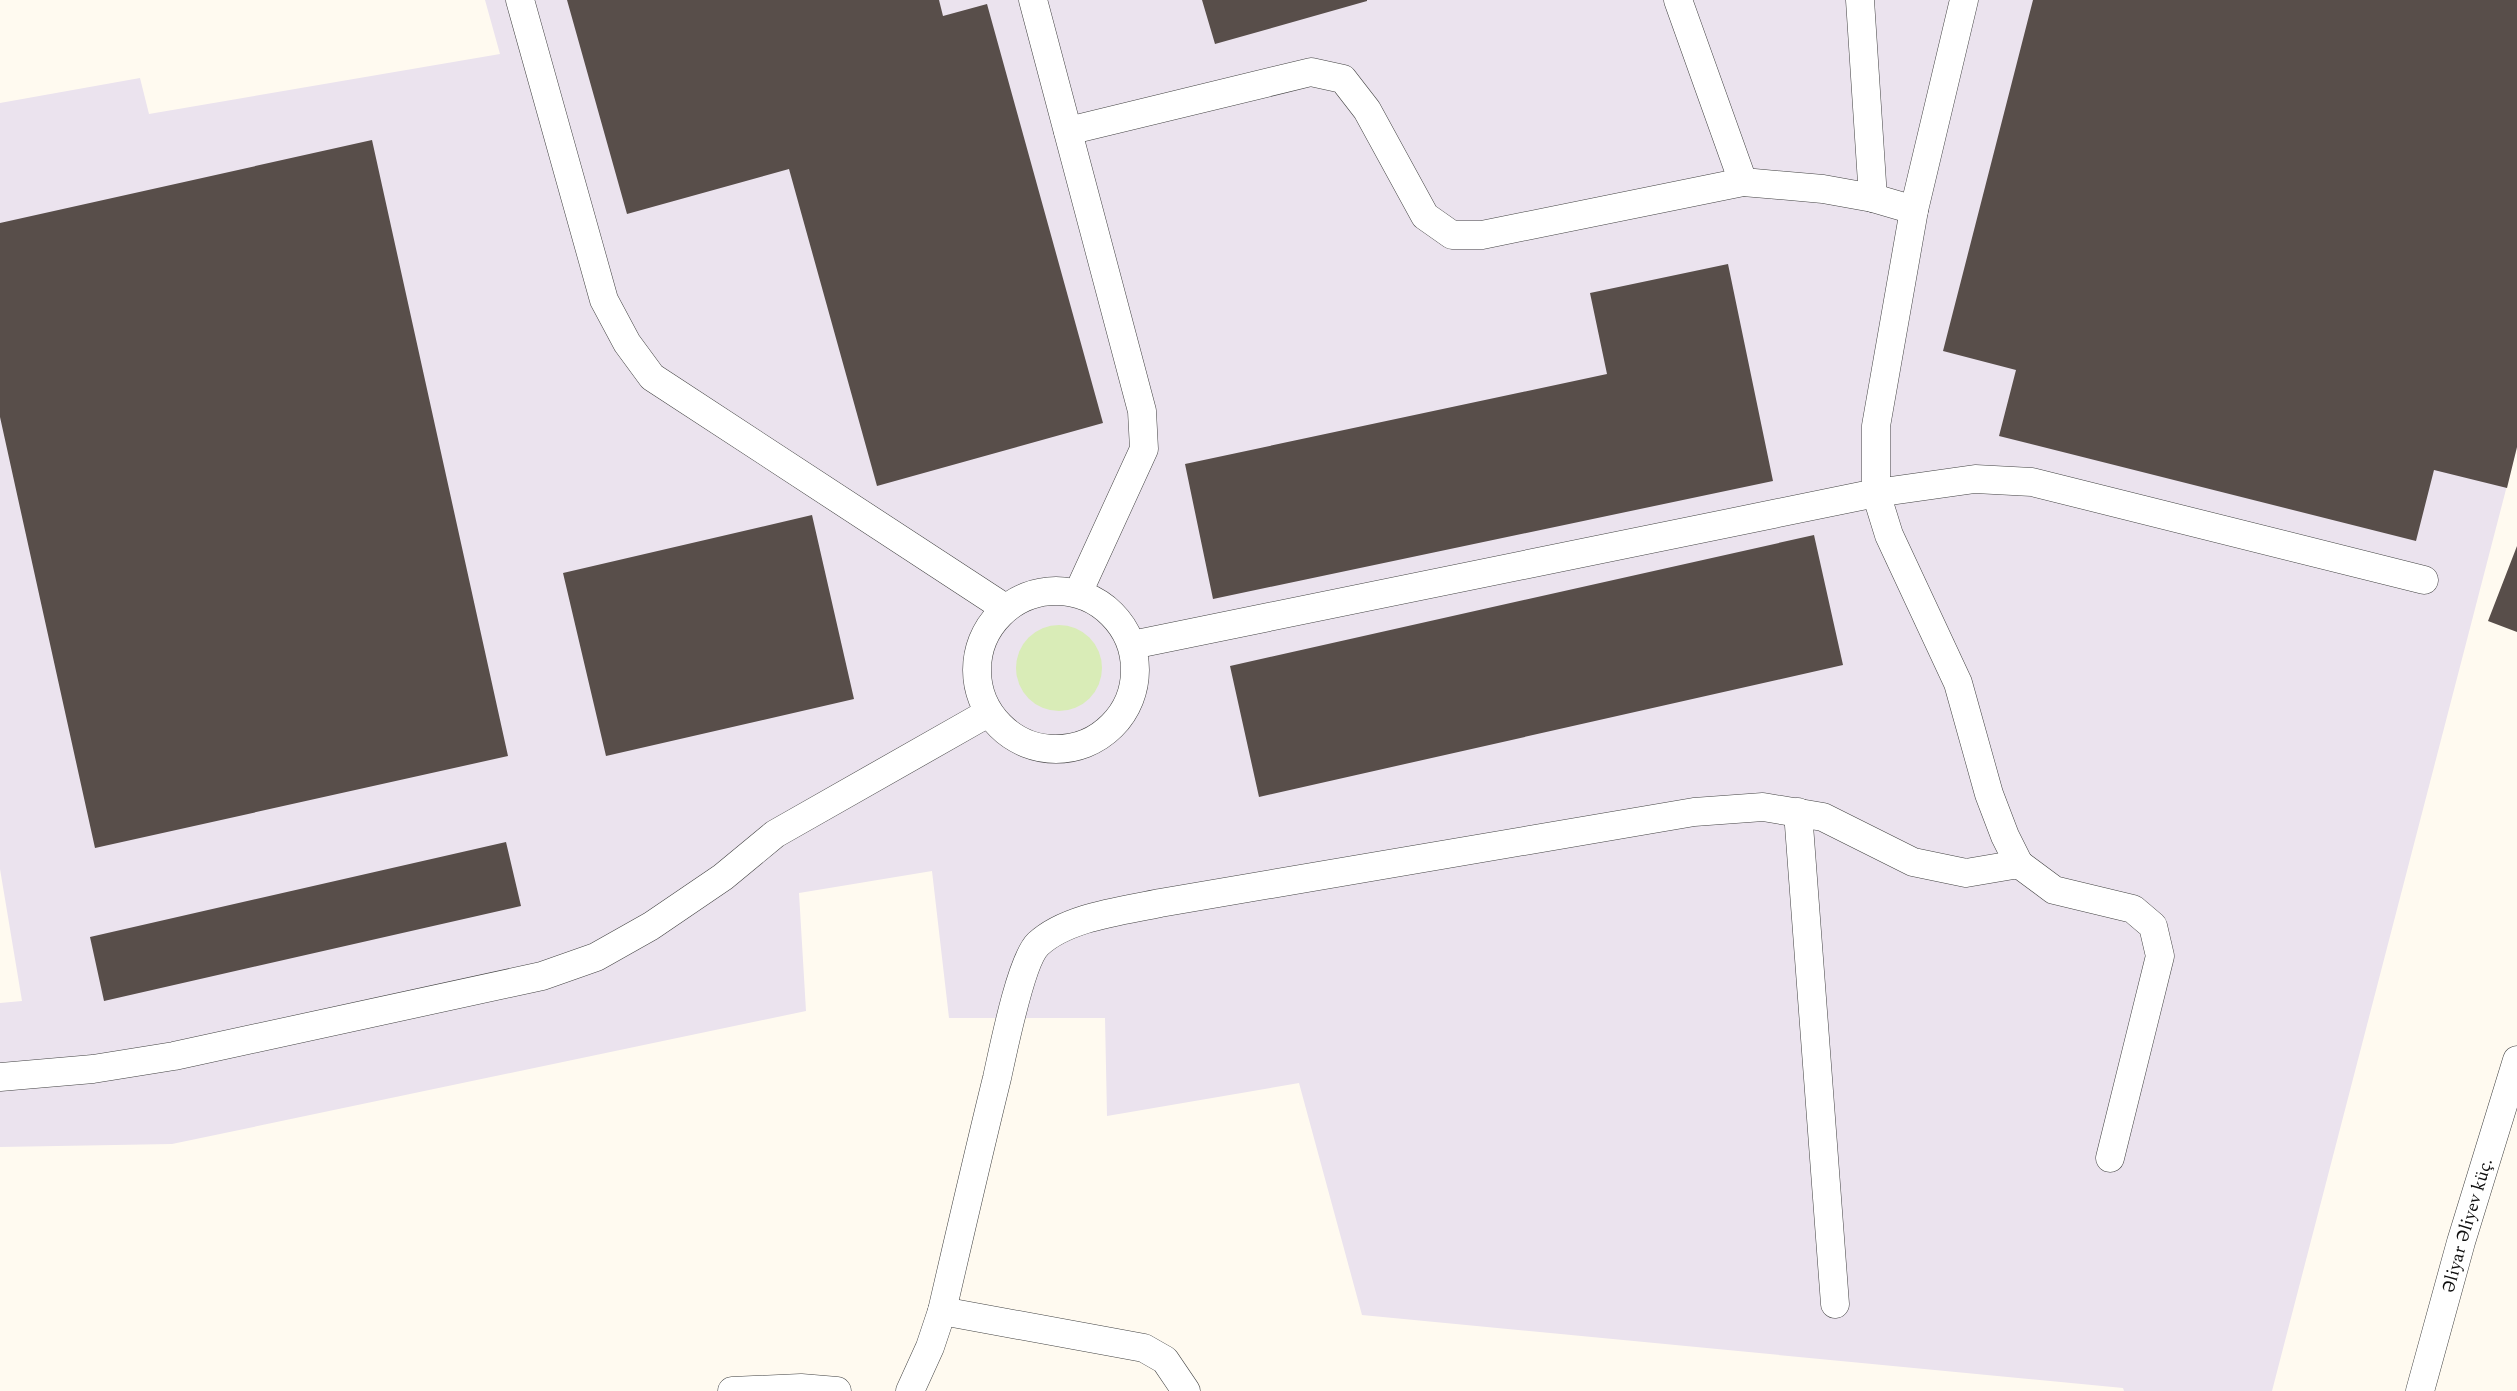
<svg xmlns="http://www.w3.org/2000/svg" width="2517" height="1391" viewBox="0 0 2517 1391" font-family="Spectral,serif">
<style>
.industrial{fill:#ebe3ee}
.green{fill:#d9ecb7}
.building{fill:#584e4a}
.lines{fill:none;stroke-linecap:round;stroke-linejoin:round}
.minor-casing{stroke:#424242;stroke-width:29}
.minor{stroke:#fff;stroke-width:28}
.labels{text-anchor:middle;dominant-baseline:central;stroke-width:5;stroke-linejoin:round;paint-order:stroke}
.street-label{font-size:18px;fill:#0f0f0f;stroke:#fff}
</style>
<rect width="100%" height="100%" fill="#fffaf0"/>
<path class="industrial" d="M 485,0 L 2517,0 L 2517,447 L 2272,1391 L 2124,1391 L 2123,1388 L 1362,1315 L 1299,1083 L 1107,1116 L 1105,1018 L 949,1018 L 932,871 L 799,893 L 806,1011 L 172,1144 L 0,1147 L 0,1003 L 22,1001 L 0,869 L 0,103 L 140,78 L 149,114 L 500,54 Z"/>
<path class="green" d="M1016 668a43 43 0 1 1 86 0a43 43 0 1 1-86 0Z"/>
<path class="building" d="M 567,0 L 939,0 L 943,16 L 987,4 L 1103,423 L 877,486 L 789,169 L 627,214 Z
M 1202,0 L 1367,0 L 1367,1 L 1215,44 Z
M 2033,0 L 2517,0 L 2517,447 L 2507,488 L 2434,470 L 2416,541 L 1999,436 L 2016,370 L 1943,351 Z
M 372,140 L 508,756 L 95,848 L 0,417 L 0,223 Z
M 1728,264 L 1773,481 L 1213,599 L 1185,464 L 1607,374 L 1590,293 Z
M 812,515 L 854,699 L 606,756 L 563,573 Z
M 1814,535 L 1843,665 L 1259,797 L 1230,666 Z
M 2517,546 L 2517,632 L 2488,621 Z
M 506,842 L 521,906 L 104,1001 L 90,937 Z"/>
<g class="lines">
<g class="minor-casing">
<g id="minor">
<path d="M 520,0 L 604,300 L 627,343 L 652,377 L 1005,608"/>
<path d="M 1033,0 L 1142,411 L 1144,449 L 1078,593"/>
<path d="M 1678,0 L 1743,182"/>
<path d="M 1860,0 L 1873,198"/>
<path d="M 1964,0 L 1914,210 L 1876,426 L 1876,493 L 1889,535 L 1958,683 L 1989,794 L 2005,836 L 2019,864"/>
<path d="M 1068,131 L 1311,72 L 1343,79 L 1367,110 L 1425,216 L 1452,235 L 1482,235 L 1743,182 L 1823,189 L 1873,198 L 1914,210"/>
<circle cx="1056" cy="670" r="79"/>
<path d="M 1132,645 L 1876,493 L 1975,479 L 2032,482 L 2424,580"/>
<path d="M 1798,812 L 1835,1304"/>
<path d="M 0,1077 L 93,1069 L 174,1056 L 542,976 L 596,957 L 651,926 L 723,877 L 775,834 L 988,713"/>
<path d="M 942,1311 L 1144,1348 L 1165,1360 L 1186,1391"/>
<path d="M 732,1391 L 801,1388 L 837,1391"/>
<path d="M 910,1391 L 930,1347 L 942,1311 C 960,1233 978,1155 997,1078 C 1003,1051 1021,960 1038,944 C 1067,917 1122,911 1160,903 L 1694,812 L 1763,807 L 1823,817 L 1913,862 L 1966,873 L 2019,864 L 2054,890 L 2133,909 L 2153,926 L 2160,956 L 2110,1158"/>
<path id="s1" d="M 2420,1391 L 2461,1242 L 2517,1060"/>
</g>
</g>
<use href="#minor" class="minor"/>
</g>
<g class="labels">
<g class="street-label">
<text stroke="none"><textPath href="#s1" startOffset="172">Əliyar Əliyev küç.</textPath></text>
</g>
</g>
</svg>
